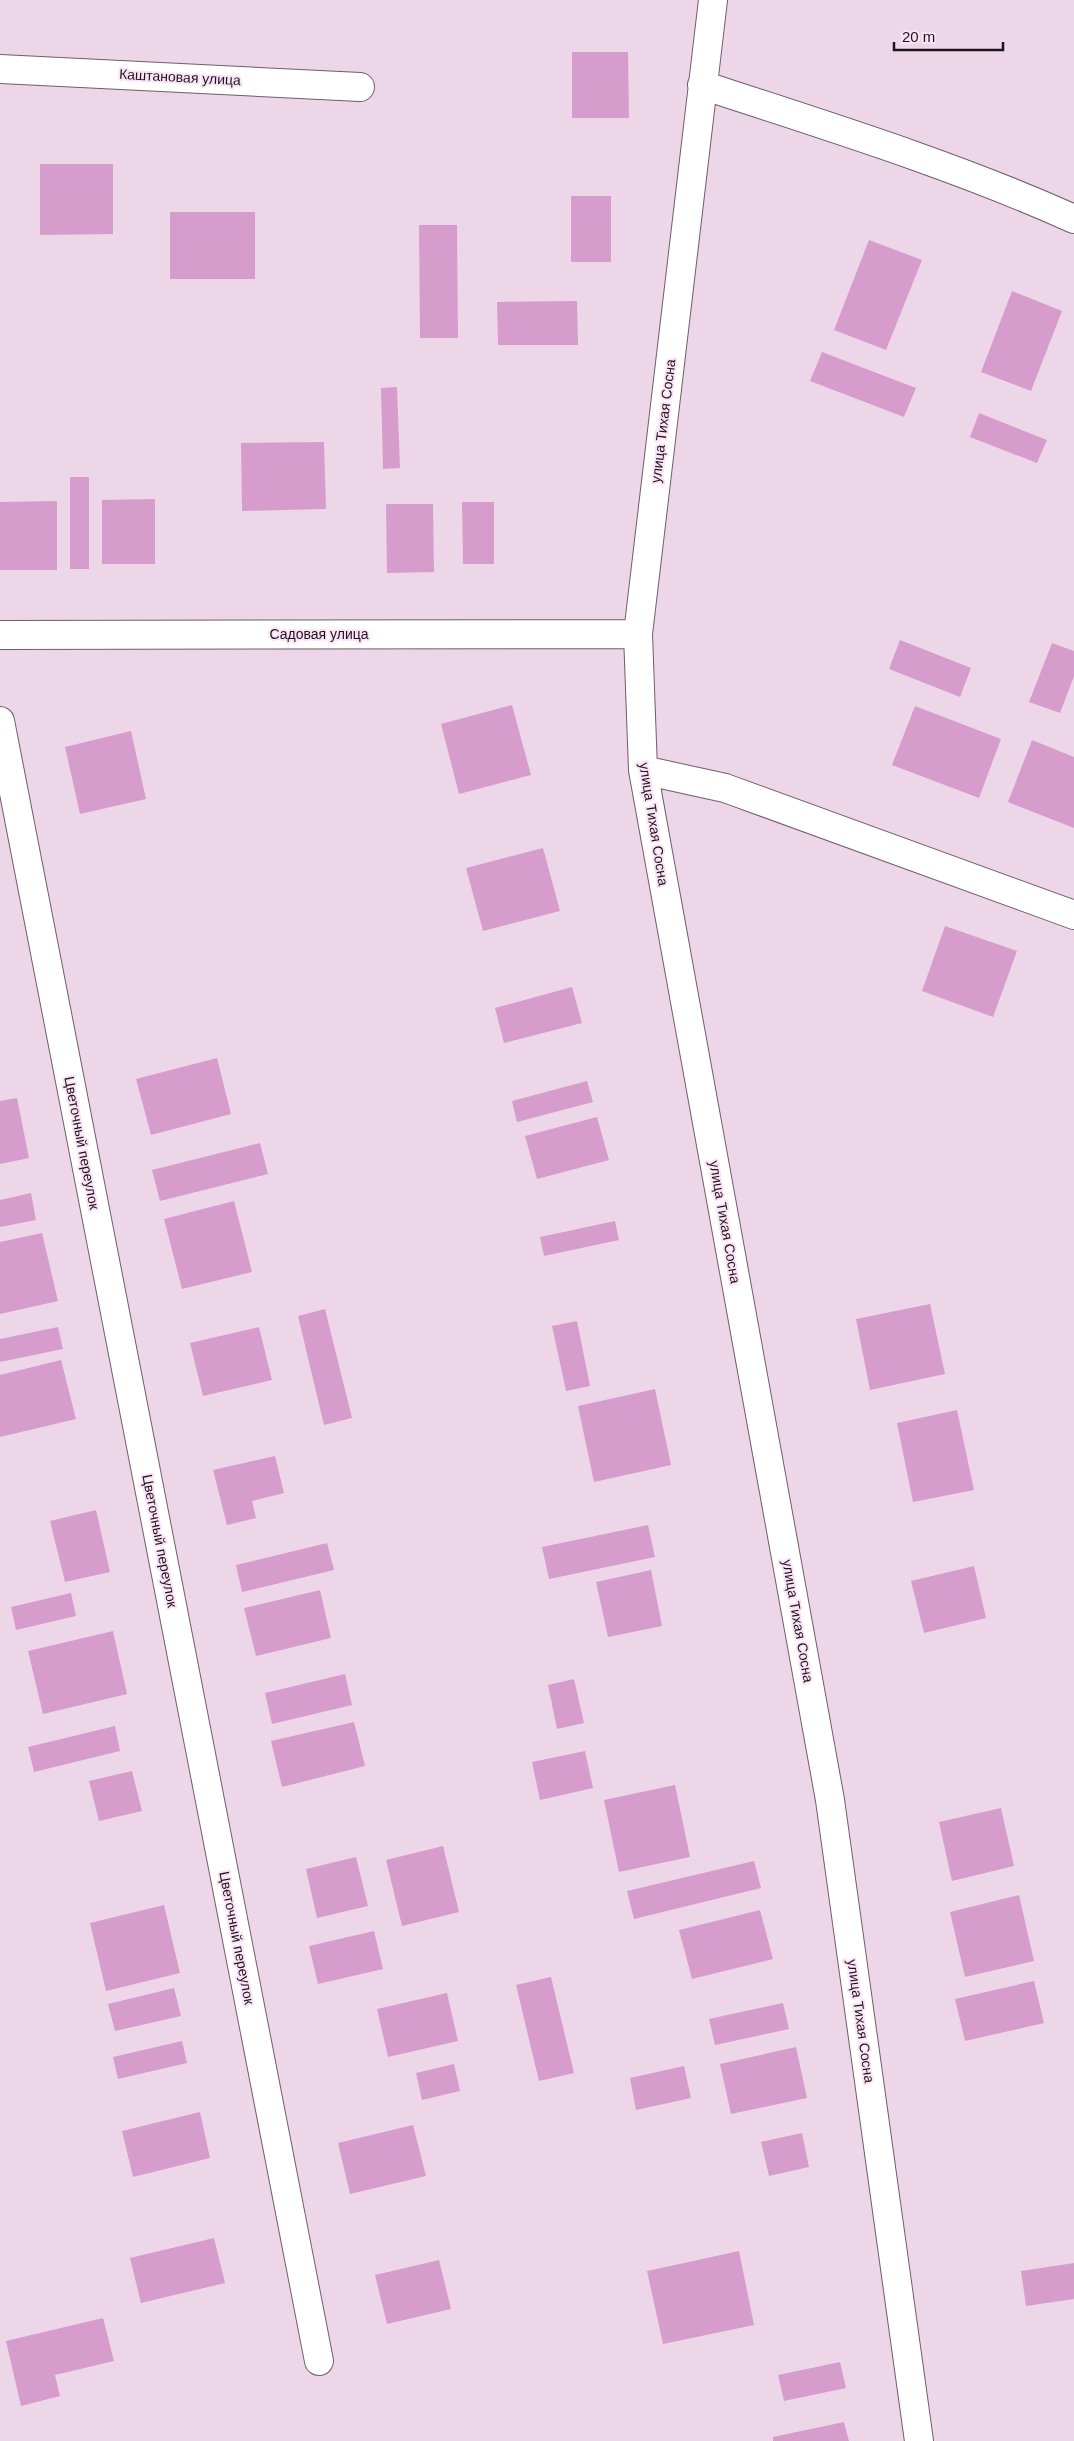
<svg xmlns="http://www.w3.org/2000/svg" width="1074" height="2441" viewBox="0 0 1074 2441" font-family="Arial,sans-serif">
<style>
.building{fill:#d69dcc}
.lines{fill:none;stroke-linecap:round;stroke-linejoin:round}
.minor-casing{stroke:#705c6c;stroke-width:30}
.minor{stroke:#fff;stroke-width:28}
.labels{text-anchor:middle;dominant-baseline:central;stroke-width:4;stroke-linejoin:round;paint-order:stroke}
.street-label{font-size:14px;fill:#1d151c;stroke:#fbe3f6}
</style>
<rect width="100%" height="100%" fill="#eed6e9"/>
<path class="building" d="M 572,52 L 628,52 L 629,118 L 572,118 Z
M 40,164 L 113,164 L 113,234 L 40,235 Z
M 571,196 L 611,196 L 611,262 L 571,262 Z
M 170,212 L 255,212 L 255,279 L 170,279 Z
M 419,225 L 457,225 L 458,338 L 420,338 Z
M 869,240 L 922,260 L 886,350 L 834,330 Z
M 1012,291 L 1062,311 L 1031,391 L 981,372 Z
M 577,301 L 578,345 L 498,345 L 497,302 Z
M 822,352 L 916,388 L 904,417 L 810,381 Z
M 397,387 L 400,468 L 383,469 L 381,388 Z
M 979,413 L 1047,440 L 1037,463 L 970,437 Z
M 324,442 L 326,509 L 242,511 L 241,443 Z
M 70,477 L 89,477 L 89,569 L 70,569 Z
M 155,499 L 155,564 L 102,564 L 102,500 Z
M 57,501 L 57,570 L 0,570 L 0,502 Z
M 462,502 L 494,502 L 494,564 L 463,564 Z
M 386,504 L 433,504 L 434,572 L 387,573 Z
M 900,640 L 971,668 L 960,697 L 889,669 Z
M 1052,643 L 1074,651 L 1074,676 L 1060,713 L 1029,702 Z
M 512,705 L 531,775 L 459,794 L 441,724 Z
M 915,706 L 1001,739 L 979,798 L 892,765 Z
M 131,731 L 146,799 L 80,814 L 65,747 Z
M 1032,740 L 1074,757 L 1074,828 L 1008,802 Z
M 543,848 L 560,911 L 483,931 L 466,868 Z
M 945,926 L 1017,951 L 993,1017 L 922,991 Z
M 572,987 L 582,1023 L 504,1043 L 495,1008 Z
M 217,1058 L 231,1114 L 151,1135 L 136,1079 Z
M 587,1081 L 593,1102 L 517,1122 L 512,1101 Z
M 17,1098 L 29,1158 L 0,1164 L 0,1101 Z
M 597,1117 L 609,1160 L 537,1179 L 525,1136 Z
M 260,1143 L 268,1174 L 160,1201 L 152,1170 Z
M 31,1193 L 36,1220 L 0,1227 L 0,1200 Z
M 234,1201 L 252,1272 L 182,1289 L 164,1219 Z
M 615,1221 L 619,1240 L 544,1256 L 540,1237 Z
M 42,1233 L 58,1301 L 0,1314 L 0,1242 Z
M 930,1304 L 945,1374 L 870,1390 L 856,1319 Z
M 325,1309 L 352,1418 L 324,1425 L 298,1316 Z
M 577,1321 L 590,1386 L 566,1391 L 552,1326 Z
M 58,1327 L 63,1349 L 0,1362 L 0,1339 Z
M 259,1327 L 272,1380 L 203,1396 L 190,1343 Z
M 61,1360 L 76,1419 L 0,1437 L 0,1375 Z
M 655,1389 L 671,1465 L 594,1482 L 578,1406 Z
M 957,1410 L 974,1490 L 913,1502 L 897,1423 Z
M 275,1456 L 284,1493 L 252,1501 L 256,1518 L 227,1525 L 213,1470 Z
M 96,1510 L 110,1572 L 65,1582 L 50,1521 Z
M 648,1525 L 655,1557 L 549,1579 L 542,1547 Z
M 327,1543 L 334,1570 L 242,1592 L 236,1565 Z
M 974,1566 L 986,1618 L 924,1633 L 911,1581 Z
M 651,1570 L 662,1626 L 608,1637 L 596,1582 Z
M 320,1590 L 331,1638 L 256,1656 L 244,1608 Z
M 71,1593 L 76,1616 L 16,1630 L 11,1607 Z
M 113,1631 L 127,1694 L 43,1714 L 28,1651 Z
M 345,1674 L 352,1705 L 272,1724 L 265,1693 Z
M 574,1679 L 584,1723 L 557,1729 L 548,1685 Z
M 354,1722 L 365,1766 L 282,1787 L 271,1741 Z
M 115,1726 L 120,1751 L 34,1772 L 28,1747 Z
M 585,1751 L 593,1788 L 540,1800 L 532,1762 Z
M 132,1771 L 142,1811 L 99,1821 L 89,1781 Z
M 675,1785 L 690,1857 L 619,1872 L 604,1800 Z
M 1001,1808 L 1014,1866 L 952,1881 L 939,1822 Z
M 443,1846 L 459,1912 L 402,1926 L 386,1860 Z
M 356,1857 L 368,1906 L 317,1918 L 306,1869 Z
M 754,1861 L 761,1888 L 634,1919 L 627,1891 Z
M 1019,1895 L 1034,1961 L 965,1977 L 950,1912 Z
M 164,1905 L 180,1973 L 106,1991 L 90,1923 Z
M 760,1910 L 773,1959 L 692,1979 L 679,1930 Z
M 374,1931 L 383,1969 L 318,1984 L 309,1946 Z
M 551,1977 L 574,2073 L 539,2081 L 516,1985 Z
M 1034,1981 L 1044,2023 L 965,2041 L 955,1999 Z
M 174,1988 L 181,2016 L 115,2031 L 108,2004 Z
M 447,1993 L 458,2041 L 388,2057 L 377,2009 Z
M 783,2003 L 789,2029 L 715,2045 L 709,2019 Z
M 182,2041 L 187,2063 L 118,2079 L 113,2057 Z
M 796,2047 L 807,2098 L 731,2114 L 720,2064 Z
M 454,2064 L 460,2091 L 422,2100 L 416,2073 Z
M 684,2066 L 691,2098 L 636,2110 L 630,2078 Z
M 200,2112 L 210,2158 L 133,2177 L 122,2131 Z
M 413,2125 L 426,2176 L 350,2194 L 338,2143 Z
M 802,2133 L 809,2167 L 769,2176 L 761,2142 Z
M 214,2238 L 225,2283 L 141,2303 L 130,2258 Z
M 739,2251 L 754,2325 L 663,2344 L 647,2271 Z
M 439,2260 L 451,2309 L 387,2324 L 375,2275 Z
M 1074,2263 L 1074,2299 L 1026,2306 L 1021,2271 Z
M 103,2318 L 114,2361 L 55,2375 L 60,2396 L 21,2406 L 6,2341 Z
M 840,2362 L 846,2388 L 784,2401 L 778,2375 Z
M 844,2422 L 849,2441 L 773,2441 L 773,2437 Z"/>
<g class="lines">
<g class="minor-casing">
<path id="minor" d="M 713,0 L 638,634 L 643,770 L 830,1800 L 919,2441
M 0,69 L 360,87
M 702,85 C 827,126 954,165 1074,219
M 0,635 L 638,634
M 0,721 L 319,2361
M 643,770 L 725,788 L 1074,915"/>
</g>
<use href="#minor" class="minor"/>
</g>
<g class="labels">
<g class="street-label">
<text transform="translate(180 77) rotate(3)">Каштановая улица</text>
<text transform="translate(663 421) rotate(-83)">улица Тихая Сосна</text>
<text x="319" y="634">Садовая улица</text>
<text transform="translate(654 824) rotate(81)">улица Тихая Сосна</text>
<text transform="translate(82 1143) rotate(79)">Цветочный переулок</text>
<text transform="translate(725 1222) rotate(80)">улица Тихая Сосна</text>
<text transform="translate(160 1541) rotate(79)">Цветочный переулок</text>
<text transform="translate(798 1621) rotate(80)">улица Тихая Сосна</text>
<text transform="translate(237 1938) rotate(79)">Цветочный переулок</text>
<text transform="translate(861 2021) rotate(82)">улица Тихая Сосна</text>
</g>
</g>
<path d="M894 42v8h109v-8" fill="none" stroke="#1d151c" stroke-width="2.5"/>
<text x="902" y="42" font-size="15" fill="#1d151c" stroke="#fbe3f6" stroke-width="4" paint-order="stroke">20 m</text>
</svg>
